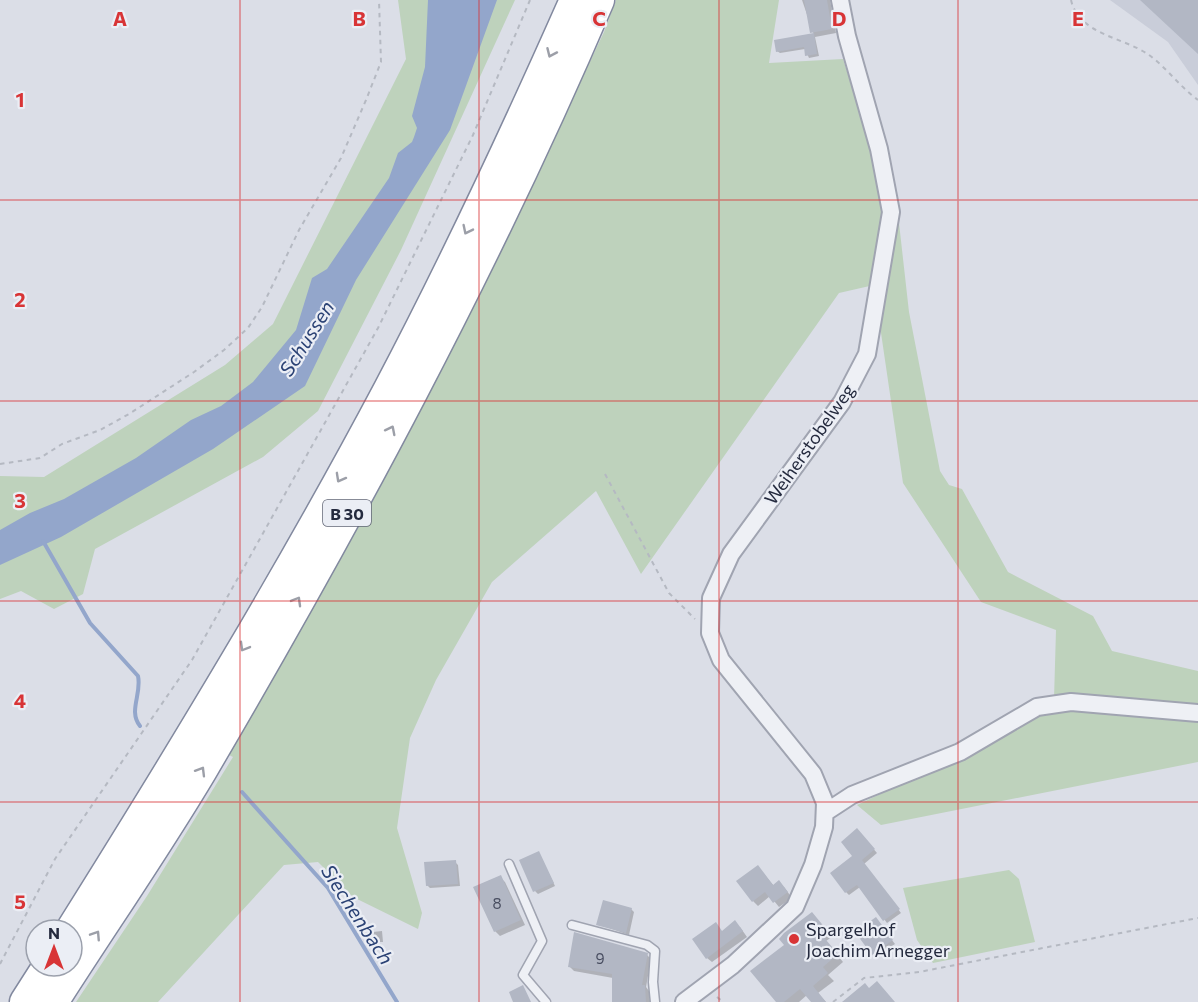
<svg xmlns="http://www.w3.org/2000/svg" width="1198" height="1002" viewBox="0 0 1198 1002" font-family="Commissioner,sans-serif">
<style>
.built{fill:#c9cdd9}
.green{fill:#bed2bc}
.water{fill:#93a6cb}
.shadow{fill:#0003}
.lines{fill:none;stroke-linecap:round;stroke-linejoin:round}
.stream{stroke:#93a6cb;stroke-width:4}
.building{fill:#b2b7c4}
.lane-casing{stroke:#a0a4b1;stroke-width:11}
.street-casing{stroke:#a0a4b1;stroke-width:20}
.highway-casing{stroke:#82899f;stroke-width:33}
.path{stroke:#b5b9c2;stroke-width:2;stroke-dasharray:4.5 4.5;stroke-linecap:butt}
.lane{stroke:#eef0f5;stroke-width:8}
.street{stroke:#eef0f5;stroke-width:16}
.highway{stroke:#fff;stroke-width:30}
.oneway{stroke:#9c9fa8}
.grid{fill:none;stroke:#d83436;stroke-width:1.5;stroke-opacity:0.55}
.poi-dot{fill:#d83436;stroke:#ebeef5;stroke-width:2}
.labels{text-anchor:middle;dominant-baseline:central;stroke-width:4.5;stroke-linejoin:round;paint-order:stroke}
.number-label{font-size:15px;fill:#484d60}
.shield{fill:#ebeef5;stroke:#606575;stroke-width:1.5}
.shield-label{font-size:16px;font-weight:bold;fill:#242a3e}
.street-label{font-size:18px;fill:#242a3e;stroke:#ebeef5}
.poi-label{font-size:18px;fill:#242a3e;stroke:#ebeef5;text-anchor:start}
.water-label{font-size:20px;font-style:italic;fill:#2b4275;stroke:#ebeef5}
.grid-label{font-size:20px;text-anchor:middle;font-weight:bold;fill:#d83436;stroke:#ebeef5;stroke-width:4.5;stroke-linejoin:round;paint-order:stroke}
</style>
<rect width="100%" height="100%" fill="#dbdee7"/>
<path class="built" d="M 1110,0 L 1198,0 L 1198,85 L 1168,42 Z"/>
<path class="green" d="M 398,0 L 515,0 L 401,250 L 318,411 L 263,457 L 95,549 L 83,594 L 54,609 L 21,591 L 0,599 L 0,476 L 44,477 L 225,365 L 273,324 L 406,59 Z
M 616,0 L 779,0 L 769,63 L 843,59 L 873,153 L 882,212 L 899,223 L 909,312 L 940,471 L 949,485 L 962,489 L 1008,572 L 1093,616 L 1112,651 L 1198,671 L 1198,762 L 881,825 L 857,805 L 963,755 L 1054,699 L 1056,630 L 981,602 L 903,483 L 874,285 L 839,293 L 641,574 L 596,491 L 492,582 L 436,680 L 410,738 L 397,828 L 422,913 L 418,929 L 353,897 L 318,862 L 284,865 L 158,1002 L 76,1002 L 147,896 L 233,757 L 229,755 L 477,300 L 604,32 Z
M 1009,870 L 1019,879 L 1035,942 L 933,963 L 917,940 L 903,888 Z"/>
<path class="water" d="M 428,0 L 497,0 L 450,130 L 356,280 L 305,386 L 213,449 L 61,537 L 0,565 L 0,530 L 30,513 L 64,499 L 136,458 L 191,420 L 221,406 L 253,382 L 296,330 L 312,278 L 327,269 L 389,178 L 398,153 L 412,142 L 414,137 L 417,128 L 412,116 L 425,67 Z"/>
<path class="shadow" d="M 802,0 L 830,0 L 836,33 L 815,37 L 819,56 L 809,58 L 805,49 L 780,53 L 777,51 L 776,41 L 814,35 Z
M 857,830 L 877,853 L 864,864 L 901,913 L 887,923 L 860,887 L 849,895 L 846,892 Z
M 539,853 L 555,886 L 538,894 L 535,891 Z
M 455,862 L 458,865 L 460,886 L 430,888 L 427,885 Z
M 758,867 L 774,886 L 784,887 L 792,898 L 779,907 L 770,896 L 758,906 L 753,901 Z
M 500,877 L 505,882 L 525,925 L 500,936 L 495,931 Z
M 631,909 L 634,912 L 629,935 L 598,924 Z
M 818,921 L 832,937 L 826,941 L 843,962 L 828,975 L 834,981 L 818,993 L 826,1002 L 813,1002 L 807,995 L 799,1002 L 778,1002 Z
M 878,922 L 895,944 L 876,957 L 857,932 Z
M 740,927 L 747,937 L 712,962 L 707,958 L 722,932 Z
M 373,932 L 382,931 L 383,942 L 374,942 Z
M 647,955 L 651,959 L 646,987 L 649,991 L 650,1002 L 614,1002 L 613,978 L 574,971 L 570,967 Z"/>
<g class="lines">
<path class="stream" d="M 43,541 L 90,623 L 138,676 C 142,694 128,711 140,726
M 242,792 L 328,888 L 397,1002"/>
</g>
<path class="building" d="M 804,0 L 827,0 L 832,29 L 810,33 Z
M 1140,0 L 1198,0 L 1198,54 Z
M 814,33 L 817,54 L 805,56 L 804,47 L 776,52 L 774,40 Z
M 857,828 L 875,849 L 862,860 L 900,909 L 883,921 L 857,885 L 845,893 L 830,873 L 852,856 L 841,842 Z
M 539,851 L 554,883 L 533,892 L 519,860 Z
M 456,860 L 458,884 L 426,886 L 424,862 Z
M 758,865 L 773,885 L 779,880 L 788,892 L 773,903 L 765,892 L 752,902 L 736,881 Z
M 501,875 L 521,920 L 494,932 L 473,887 Z
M 603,900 L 632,908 L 626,933 L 596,925 Z
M 812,912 L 826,929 L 821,934 L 838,954 L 823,967 L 828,973 L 813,986 L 826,1002 L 811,1002 L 800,989 L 784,1002 L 776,1002 L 750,971 L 784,945 L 779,939 L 784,933 Z
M 876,917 L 893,940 L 872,955 L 855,932 Z
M 735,920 L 743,931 L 706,959 L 692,939 L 716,922 L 722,931 Z
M 574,932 L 648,953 L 642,985 L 645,985 L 646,1002 L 612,1002 L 612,974 L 568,967 Z
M 877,981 L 895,1002 L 842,1002 L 865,983 L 869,988 Z
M 523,985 L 531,1002 L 513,1002 L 509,992 Z"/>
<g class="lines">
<g class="lane-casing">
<path id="lane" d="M 509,864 L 542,941 L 523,975 L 546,1002
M 572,925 L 647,945 L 655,951 L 653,982 L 655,1002"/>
</g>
<g class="street-casing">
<path id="street" d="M 826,812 L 852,795 L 960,752 L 1037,707 L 1071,702 L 1198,713
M 684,1002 L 733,965 L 795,907 L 813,865 L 824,827 L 825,803 L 813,774 L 721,660 L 710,633 L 711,598 L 731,554 L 842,402 L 867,354 L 891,212 L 879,149 L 847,36 L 840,0"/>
</g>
<g class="highway-casing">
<path id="highway" d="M 71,930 C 182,753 291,574 389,389 C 456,262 517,131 575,0
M 25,1002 L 48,966
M 53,1002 C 102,925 155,849 202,770 C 348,521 486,265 599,0"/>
</g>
<path class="path" d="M 1071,0 C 1079,35 1124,37 1149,55 C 1167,68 1180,87 1198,100
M 0,464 L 40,458 L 62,444 L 100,430 L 129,414 L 194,372 L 224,350 L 248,328 L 262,307 L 299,230 L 341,158 L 366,100 L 381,62 L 379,0
M 605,474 L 669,593 L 695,619
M 0,964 L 55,859 L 192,660 L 378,328 L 473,135 L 530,0
M 717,997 L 723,1002
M 833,1002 L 864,978 L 919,972 L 1198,918"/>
<use href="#lane" class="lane"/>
<use href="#street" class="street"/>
<use href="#highway" class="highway"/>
</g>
<defs><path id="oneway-chevron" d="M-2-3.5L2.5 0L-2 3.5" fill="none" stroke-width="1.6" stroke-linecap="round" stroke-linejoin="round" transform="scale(1.5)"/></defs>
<g class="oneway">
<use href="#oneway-chevron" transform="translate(551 53) rotate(114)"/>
<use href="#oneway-chevron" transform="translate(467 230) rotate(116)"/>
<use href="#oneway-chevron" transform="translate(391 430) rotate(-63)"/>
<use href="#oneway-chevron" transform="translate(340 478) rotate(119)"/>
<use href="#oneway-chevron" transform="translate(297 601) rotate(-60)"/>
<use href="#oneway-chevron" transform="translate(244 647) rotate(120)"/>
<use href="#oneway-chevron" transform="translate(201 771) rotate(-59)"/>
<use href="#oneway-chevron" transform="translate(96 935) rotate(-57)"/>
</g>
<path class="grid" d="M 240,0 L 240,1002M 479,0 L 479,1002M 719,0 L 719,1002M 958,0 L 958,1002M 0,200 L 1198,200M 0,401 L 1198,401M 0,601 L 1198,601M 0,802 L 1198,802"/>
<circle class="poi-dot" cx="794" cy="939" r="6"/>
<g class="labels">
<g class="number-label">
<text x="497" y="903">8</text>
<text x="600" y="958">9</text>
</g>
<rect class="shield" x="323" y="500" width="48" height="26" rx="4.5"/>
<g class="shield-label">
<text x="347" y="513">B 30</text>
</g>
<g class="street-label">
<text transform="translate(809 444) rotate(-55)">Weiherstobelweg</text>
</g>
<g class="poi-label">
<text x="806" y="929">Spargelhof<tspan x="806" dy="21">Joachim Arnegger</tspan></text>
</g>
<g class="water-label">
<text transform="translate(306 338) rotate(-58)">Schussen</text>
<text transform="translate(358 914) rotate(57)">Siechenbach</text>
</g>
</g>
<g class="grid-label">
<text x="120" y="26">A</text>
<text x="359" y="26">B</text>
<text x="599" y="26">C</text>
<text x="839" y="26">D</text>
<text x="1078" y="26">E</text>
<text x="20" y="107">1</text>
<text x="20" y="307">2</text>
<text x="20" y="508">3</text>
<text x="20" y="708">4</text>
<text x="20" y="909">5</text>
</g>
<g transform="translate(54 948)"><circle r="28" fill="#ebeef5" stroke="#9ba0ac" stroke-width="1.5"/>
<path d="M0-4.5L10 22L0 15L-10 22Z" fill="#d83436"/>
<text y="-9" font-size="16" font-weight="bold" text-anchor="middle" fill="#242a3e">N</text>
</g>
</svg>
